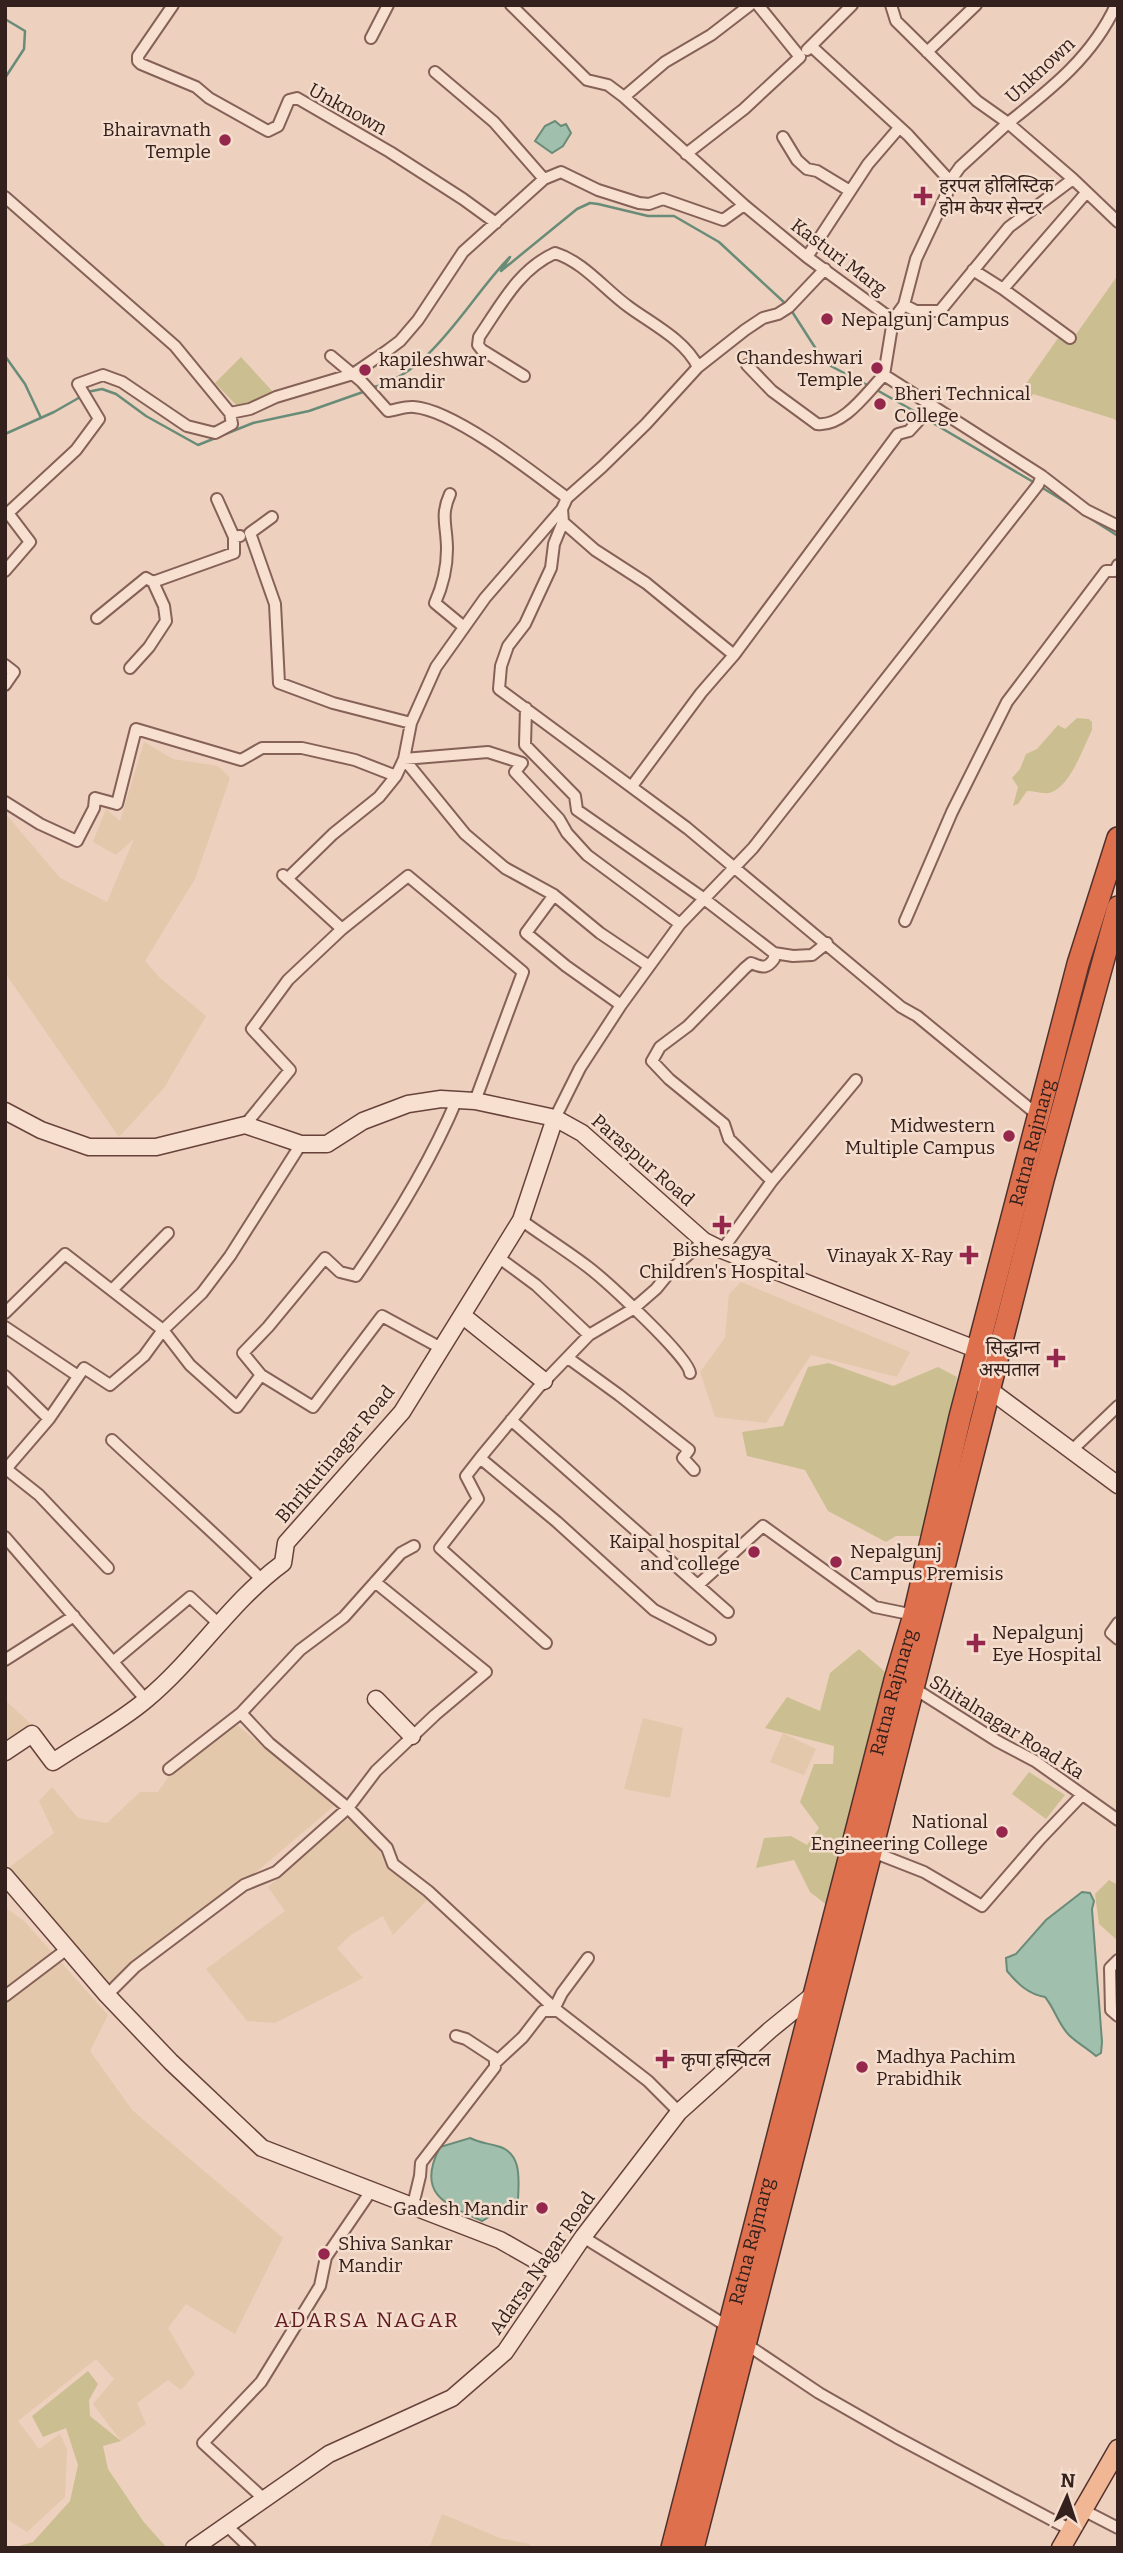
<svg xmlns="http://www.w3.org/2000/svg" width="1123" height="2553" viewBox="0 0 1123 2553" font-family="Bitter,'Noto Sans Devanagari',serif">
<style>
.farmland{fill:#e3c8ab}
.green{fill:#cbbf92}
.water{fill:#a1bfad;stroke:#698c78;stroke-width:2}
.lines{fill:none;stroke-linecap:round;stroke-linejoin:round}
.stream{stroke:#698c78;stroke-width:2.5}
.street-casing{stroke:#856157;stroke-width:14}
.secondary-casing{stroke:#67423a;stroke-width:19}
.primary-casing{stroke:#52312c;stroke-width:21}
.highway-casing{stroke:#52312c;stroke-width:24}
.street{stroke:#f8e0d1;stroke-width:10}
.secondary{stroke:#f8e0d1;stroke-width:16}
.primary{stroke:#f1b795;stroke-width:18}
.highway{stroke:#de704d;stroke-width:21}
.poi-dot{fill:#94274b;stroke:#f5ddcd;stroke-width:2.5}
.labels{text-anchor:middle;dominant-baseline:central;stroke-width:5;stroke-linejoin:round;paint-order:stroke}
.street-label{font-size:19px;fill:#34201c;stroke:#f5ddcd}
.poi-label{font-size:19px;fill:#34201c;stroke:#f5ddcd;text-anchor:start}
.neighbourhood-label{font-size:21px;letter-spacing:2px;fill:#611b23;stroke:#f5ddcd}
</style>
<rect width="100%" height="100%" fill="#edd0be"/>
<path class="farmland" d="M 144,742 L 173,759 L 218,766 L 230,778 L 195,879 L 145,961 L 160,978 L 206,1016 L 164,1088 L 119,1137 L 5,973 L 5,813 L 60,878 L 107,902 L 134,839 L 116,855 L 93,842 L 106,809 L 120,821 Z
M 741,1282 L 910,1352 L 897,1377 L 811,1355 L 766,1423 L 715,1417 L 700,1372 L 725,1338 L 729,1294 Z
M 5,1700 L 33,1726 L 5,1740 Z
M 643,1718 L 683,1728 L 670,1798 L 624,1789 Z
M 236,1724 L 334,1806 L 255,1873 L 110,1986 L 6,1870 L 54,1833 L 39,1801 L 52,1787 L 78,1818 L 107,1823 L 140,1792 L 158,1792 L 180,1760 L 200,1750 Z
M 783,1733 L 816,1749 L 804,1775 L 770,1762 Z
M 348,1818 L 376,1842 L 383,1860 L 394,1873 L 418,1889 L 428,1899 L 393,1935 L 383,1916 L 352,1934 L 337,1948 L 363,1978 L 275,2023 L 247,2021 L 206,1969 L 285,1911 L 268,1887 Z
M 5,1907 L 25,1922 L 108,2015 L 90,2051 L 132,2110 L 283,2238 L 235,2334 L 186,2304 L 168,2328 L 195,2374 L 181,2390 L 168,2380 L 137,2403 L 146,2424 L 121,2441 L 93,2404 L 114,2379 L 96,2359 L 18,2421 L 39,2449 L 60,2434 L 67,2449 L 65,2497 L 27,2532 L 5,2518 Z
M 442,2514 L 500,2538 L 529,2544 L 533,2548 L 429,2548 Z"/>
<path class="green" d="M 1118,275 L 1118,423 L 1114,419 L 1033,394 L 1027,403 L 1018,395 L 1061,334 L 1072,340 Z
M 241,357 L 274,393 L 240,409 L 215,383 Z
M 1077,718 L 1089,719 L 1092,722 L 1092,730 C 1083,748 1070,788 1049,793 C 1041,794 1034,791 1027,791 L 1018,804 L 1013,806 L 1018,787 L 1012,778 L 1020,769 L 1026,754 L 1037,749 L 1058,725 L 1065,729 Z
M 829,1363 L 893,1386 L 938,1367 L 957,1377 L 930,1524 L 920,1536 L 896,1536 L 886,1542 L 828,1511 L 805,1470 L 747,1456 L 742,1432 L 783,1426 L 808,1367 Z
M 859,1649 L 892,1678 L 828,1906 L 810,1892 L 794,1860 L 756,1868 L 764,1838 L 791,1836 L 807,1845 L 819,1828 L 800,1802 L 814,1764 L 833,1764 L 834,1746 L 765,1728 L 787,1697 L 820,1711 L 830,1673 Z
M 1029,1772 L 1065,1795 L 1046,1819 L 1012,1794 Z
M 1109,1880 L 1118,1885 L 1118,1941 L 1099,1924 L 1095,1894 Z
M 88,2371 L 98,2384 L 89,2400 L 90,2416 L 121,2441 L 103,2446 L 108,2469 L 143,2521 L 167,2548 L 12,2548 L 33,2542 L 70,2501 L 78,2465 L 66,2428 L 43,2437 L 32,2416 Z"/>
<path class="water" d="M 555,121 L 561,126 L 566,124 L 571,133 L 563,146 L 552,153 L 535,141 L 545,126 Z
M 1082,1892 L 1090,1893 L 1094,1901 L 1092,1909 L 1102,2042 L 1101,2053 L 1096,2056 C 1087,2048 1077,2043 1069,2035 C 1058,2024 1055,2009 1045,1997 C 1028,1994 1018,1984 1007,1971 L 1006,1958 L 1016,1954 L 1046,1920 Z
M 470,2138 C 480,2143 487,2143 497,2146 C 522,2152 519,2179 518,2199 L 482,2221 C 444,2204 416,2193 440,2147 Z"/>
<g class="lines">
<path class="stream" d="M 5,19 L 25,31 L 24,49 L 5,78
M 791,310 L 825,363 L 869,386
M 5,356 L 25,384 L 41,418
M 374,387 C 433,372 469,298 510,257 L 501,271 L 577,209 L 590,203 L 598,204 L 648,216 L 674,216 L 719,242 L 787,305
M 875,389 L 921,415
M 87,392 L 102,389 L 116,394 L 146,416 L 198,445 L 253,423 L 309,411 L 363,392
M 926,419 L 1035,483
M 5,434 L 54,412 L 82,396
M 1041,487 L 1077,509
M 1088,517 L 1118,536"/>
<g class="street-casing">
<path id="street" d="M 173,5 L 138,56 L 138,61 L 141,64 L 196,87 L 209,98 L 268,131 L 278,126 L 289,100 L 297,98 L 390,152 L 463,199 L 496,223
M 511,5 L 587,80 L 608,85 L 624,97 L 744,205 L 807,257 L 893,320 L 884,375 L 1042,476 L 1086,510 L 1118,526
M 891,5 L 896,21 L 977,101 L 1008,123 L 960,167 L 950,181
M 1116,5 C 1093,56 1051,89 1008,123 L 1073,179 L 1118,222
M 371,38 L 388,5
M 811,46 L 908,135 L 950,181 L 950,187 L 916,259 L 904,305 L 893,320
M 807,50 L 852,5
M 927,52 L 976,5
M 435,72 L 494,122 L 544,179
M 624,97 L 665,62 L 711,35 L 750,5
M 783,137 L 797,160 L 807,169 L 817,171 L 850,191
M 686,154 L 744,109 L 800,57 L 758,5
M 5,197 L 175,346 L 230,413 L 250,409 L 276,397 L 353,374 L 388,350 L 400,341 L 418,320 L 463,252 L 544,179 L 561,172 L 598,190 L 639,203 L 649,204 L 663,199 L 723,220 L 744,205
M 807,257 L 868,164 L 899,128
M 973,270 L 1003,289 L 1086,193
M 1003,289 L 1070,338
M 904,305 L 916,311 L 940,311 L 1009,227 L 1073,179
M 331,356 L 362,382 L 388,411 C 396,410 406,406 414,407 C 454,410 534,473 567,498
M 747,365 L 772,391 L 817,424 C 844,427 867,392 884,375
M 524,376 L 482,350 L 478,345 L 479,337 C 501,305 518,270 555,253 C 584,262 605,290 629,307 C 652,324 685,340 698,367
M 450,494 C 440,516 447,526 447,549 C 447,568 443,585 435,603 L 464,627
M 217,499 L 234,537 L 240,536
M 562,509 L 563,522 L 554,544 L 551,568 L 525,624 L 508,646 L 501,666 L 499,689 L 687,828 L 901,1007 L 917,1016 L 1040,1117
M 272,517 L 250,533 L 275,604 L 279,683 L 333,703 L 411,723
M 563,522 L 595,550 L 646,583 L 734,655 L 898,434 L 909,431 L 932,406
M 5,571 L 30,542 L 8,513 L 76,450 L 99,419 L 78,384 L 103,375 L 122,382 L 187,426 L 215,433 L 232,424 L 230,413
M 97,618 L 146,578 L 153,582
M 5,665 L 14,672 L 5,685
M 130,668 L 149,647 L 166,621 L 164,606 L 153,582 L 234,553 L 234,537
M 526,708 L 525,745 L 575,796 L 577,810 L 703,898 L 774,953 L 793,956 L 812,955 L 827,943
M 632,786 L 701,693 L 734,655
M 5,802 L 40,824 L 77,841 L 94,808 L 95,798 L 117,804 L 136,729 L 241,760 L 262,748 L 302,748 L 355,760 L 396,776
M 283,875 L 342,929 L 408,876 L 523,972 L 475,1101
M 287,879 L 333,834 L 379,797 L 396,776 L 404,759 L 411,723 L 436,667 L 485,598 L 562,509 L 567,498 L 602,467 L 646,424 L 698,367 L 745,330 L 763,318 L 778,314 L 789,307 L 825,269
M 554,895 L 526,933 L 566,966 L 621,1005
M 905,921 L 952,812 L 1007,702 L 1106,571 L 1115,571 L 1118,565
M 649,966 L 600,933 L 554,895 L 505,868 L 465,834 L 404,759 L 488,752 L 522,763 L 515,772 L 559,819 L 567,833 L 587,855 L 680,924
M 555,1118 L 580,1068 L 621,1005 L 680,924 L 753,848 L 1038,485 L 1042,476
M 245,1125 L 290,1070 L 252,1029 L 288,980 L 342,929
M 301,1144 L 230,1256 L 202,1293 L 163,1330 L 190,1365 L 237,1407 L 261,1375 L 243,1353 L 268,1327 L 325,1258 L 340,1272 L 356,1276 C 395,1220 431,1161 457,1099
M 772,1181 L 729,1139 L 724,1124 L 669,1079 L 652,1061 L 660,1047 L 688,1026 L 745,968 L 751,963 C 762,967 766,970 774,959 L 774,953
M 521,1220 C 543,1236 567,1251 588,1267 C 605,1280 689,1357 690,1373
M 704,1241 L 674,1267 L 656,1289 L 633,1309 L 589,1335 L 538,1388 L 480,1458 L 557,1522 L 654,1610 L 710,1639
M 722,1250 L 772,1181 L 856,1080
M 498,1257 L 536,1285 L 589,1335
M 113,1289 L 168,1233
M 5,1313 L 65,1254 L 163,1330 L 144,1356 L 110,1385 L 84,1368 L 49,1419 L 5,1376
M 5,1327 L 78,1376
M 568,1358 L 619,1395 L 689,1450 L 683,1458 L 694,1470
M 261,1375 L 313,1407 L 382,1316 L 441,1348
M 511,1420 L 728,1612
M 112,1440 C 162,1487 213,1531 261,1579
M 1071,1451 L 1118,1406
M 480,1458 L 466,1476 L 478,1499 L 440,1548 L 546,1643
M 5,1468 L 39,1495 L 108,1568
M 6,1469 L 49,1419
M 5,1537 L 146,1700
M 414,1546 L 401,1553 L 344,1617 L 300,1650 L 241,1713 L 269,1743 L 348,1808 L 387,1848 L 393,1864 L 428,1891 L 554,2008 L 648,2081 L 679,2112
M 698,1585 L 763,1526 L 875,1607 L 914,1615
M 1118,1623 L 1111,1633 L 1118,1639
M 5,1660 L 74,1616
M 114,1661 L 190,1597 L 220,1625
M 912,1687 L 997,1741 L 1035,1761 L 1118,1820
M 169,1769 L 241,1713
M 873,1852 L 924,1872 L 982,1906 L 1040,1839 L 1082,1795
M 1118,1960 L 1110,1968 L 1111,2010 L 1118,2016
M 107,1995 L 135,1967 L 244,1885 L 276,1872 L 348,1808 L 376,1771 L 435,1715 L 486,1672 L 375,1582
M 5,1996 L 67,1949
M 495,2063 L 523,2037 L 543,2011 L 553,2011 L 562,1993 L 588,1958
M 413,2205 L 420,2176 L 421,2163 L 495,2067 L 495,2058 L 466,2039 L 456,2036
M 583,2237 L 730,2328
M 743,2342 L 819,2393 L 896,2437 L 1071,2530
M 264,2499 L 203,2443 L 261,2382 L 320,2286 L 326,2257 L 371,2191
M 1083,2510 L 1118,2528
M 226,2525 L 250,2548"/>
</g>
<g class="secondary-casing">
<path id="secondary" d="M 5,1111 L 41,1130 L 89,1147 L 156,1147 L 245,1125 L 301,1144 L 327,1144 L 363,1121 L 408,1104 L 441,1099 L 475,1101 L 555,1118 L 582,1133 L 704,1241 L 722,1250 L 978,1350 L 984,1354
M 462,1315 L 544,1381
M 983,1385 L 1118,1485
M 376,1699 L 412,1736
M 5,1752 L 32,1734 L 53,1762 C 84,1741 119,1723 147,1699 C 196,1658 231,1601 283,1563 L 286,1543 L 402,1412 L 521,1220 L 555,1118
M 5,1876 L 107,1995 L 171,2062 L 262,2148 L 500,2240 L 558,2273
M 194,2548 L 329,2454 L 452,2398 L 505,2352 L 583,2237 L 679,2112 L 770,2030 L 813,1995"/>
</g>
<g class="primary-casing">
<path id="primary" d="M 1061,2548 L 1118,2449"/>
</g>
<g class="highway-casing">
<g id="highway">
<path id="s1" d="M 672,2548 L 895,1680 L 914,1615 L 960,1417 L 1078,964 L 1118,838"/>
<path d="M 693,2548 L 1043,1180 L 1118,907"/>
</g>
</g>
<use href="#street" class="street"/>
<use href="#secondary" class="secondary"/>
<use href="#primary" class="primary"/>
<use href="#highway" class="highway"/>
</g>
<g class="poi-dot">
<circle cx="225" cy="140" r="7"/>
<path d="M919.5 185.5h7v7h7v7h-7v7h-7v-7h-7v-7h7z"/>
<circle cx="827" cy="319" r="7"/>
<circle cx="877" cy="368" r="7"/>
<circle cx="365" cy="370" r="7"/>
<circle cx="880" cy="404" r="7"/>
<circle cx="1009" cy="1136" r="7"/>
<path d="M718.5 1214.5h7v7h7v7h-7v7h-7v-7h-7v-7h7z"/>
<path d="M965.5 1244.5h7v7h7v7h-7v7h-7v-7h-7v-7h7z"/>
<path d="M1052.5 1347.5h7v7h7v7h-7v7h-7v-7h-7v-7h7z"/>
<circle cx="754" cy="1552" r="7"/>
<circle cx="836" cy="1562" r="7"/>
<path d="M972.5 1632.5h7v7h7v7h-7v7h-7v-7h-7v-7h7z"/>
<circle cx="1002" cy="1832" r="7"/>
<path d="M661.5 2048.5h7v7h7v7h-7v7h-7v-7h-7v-7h7z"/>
<circle cx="862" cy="2067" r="7"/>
<circle cx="542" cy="2208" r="7"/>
<circle cx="324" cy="2254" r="7"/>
</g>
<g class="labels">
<g class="street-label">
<text transform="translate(1040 70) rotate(-43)">Unknown</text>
<text transform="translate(348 109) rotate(29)">Unknown</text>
<text transform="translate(839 257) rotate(37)">Kasturi Marg</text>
<text stroke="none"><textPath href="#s1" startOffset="1451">Ratna Rajmarg</textPath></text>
<text transform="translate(643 1160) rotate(41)">Paraspur Road</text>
<text transform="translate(335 1454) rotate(-50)">Bhrikutinagar Road</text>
<text stroke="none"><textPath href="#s1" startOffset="884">Ratna Rajmarg</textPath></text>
<text transform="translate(1007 1727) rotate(32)">Shitalnagar Road Ka</text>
<text stroke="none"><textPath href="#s1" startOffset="317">Ratna Rajmarg</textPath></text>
<text transform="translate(542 2263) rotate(-55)">Adarsa Nagar Road</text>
</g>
<g class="poi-label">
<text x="211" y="129" text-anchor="end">Bhairavnath<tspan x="211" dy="22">Temple</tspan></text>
<text x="939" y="185">हरपल होलिस्टिक<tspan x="939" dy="22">होम केयर सेन्टर</tspan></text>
<text x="841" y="319">Nepalgunj Campus</text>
<text x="863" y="357" text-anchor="end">Chandeshwari<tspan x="863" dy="22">Temple</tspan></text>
<text x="379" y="359">kapileshwar<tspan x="379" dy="22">mandir</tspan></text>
<text x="894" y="393">Bheri Technical<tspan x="894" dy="22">College</tspan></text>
<text x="995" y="1125" text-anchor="end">Midwestern<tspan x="995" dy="22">Multiple Campus</tspan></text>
<text x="722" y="1249" text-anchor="middle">Bishesagya<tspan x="722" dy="22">Children's Hospital</tspan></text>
<text x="953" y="1255" text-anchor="end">Vinayak X-Ray</text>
<text x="1040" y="1347" text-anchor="end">सिद्धान्त<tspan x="1040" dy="22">अस्पताल</tspan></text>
<text x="740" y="1541" text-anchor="end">Kaipal hospital<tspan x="740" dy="22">and college</tspan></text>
<text x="850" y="1551">Nepalgunj<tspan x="850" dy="22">Campus Premisis</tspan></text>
<text x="992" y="1632">Nepalgunj<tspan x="992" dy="22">Eye Hospital</tspan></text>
<text x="988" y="1821" text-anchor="end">National<tspan x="988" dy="22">Engineering College</tspan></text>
<text x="876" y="2056">Madhya Pachim<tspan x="876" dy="22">Prabidhik</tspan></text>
<text x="681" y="2059">कृपा हस्पिटल</text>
<text x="528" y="2208" text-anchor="end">Gadesh Mandir</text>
<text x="338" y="2243">Shiva Sankar<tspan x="338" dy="22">Mandir</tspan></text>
</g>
<g class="neighbourhood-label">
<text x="367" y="2320">ADARSA NAGAR</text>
</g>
</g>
<rect width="1123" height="2553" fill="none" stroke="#34201c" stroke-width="14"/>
<g transform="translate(1067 2497) rotate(3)" stroke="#f5ddcd" stroke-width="5" paint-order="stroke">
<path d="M0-5L12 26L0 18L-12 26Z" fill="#34201c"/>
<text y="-10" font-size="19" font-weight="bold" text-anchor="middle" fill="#34201c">N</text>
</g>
</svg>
